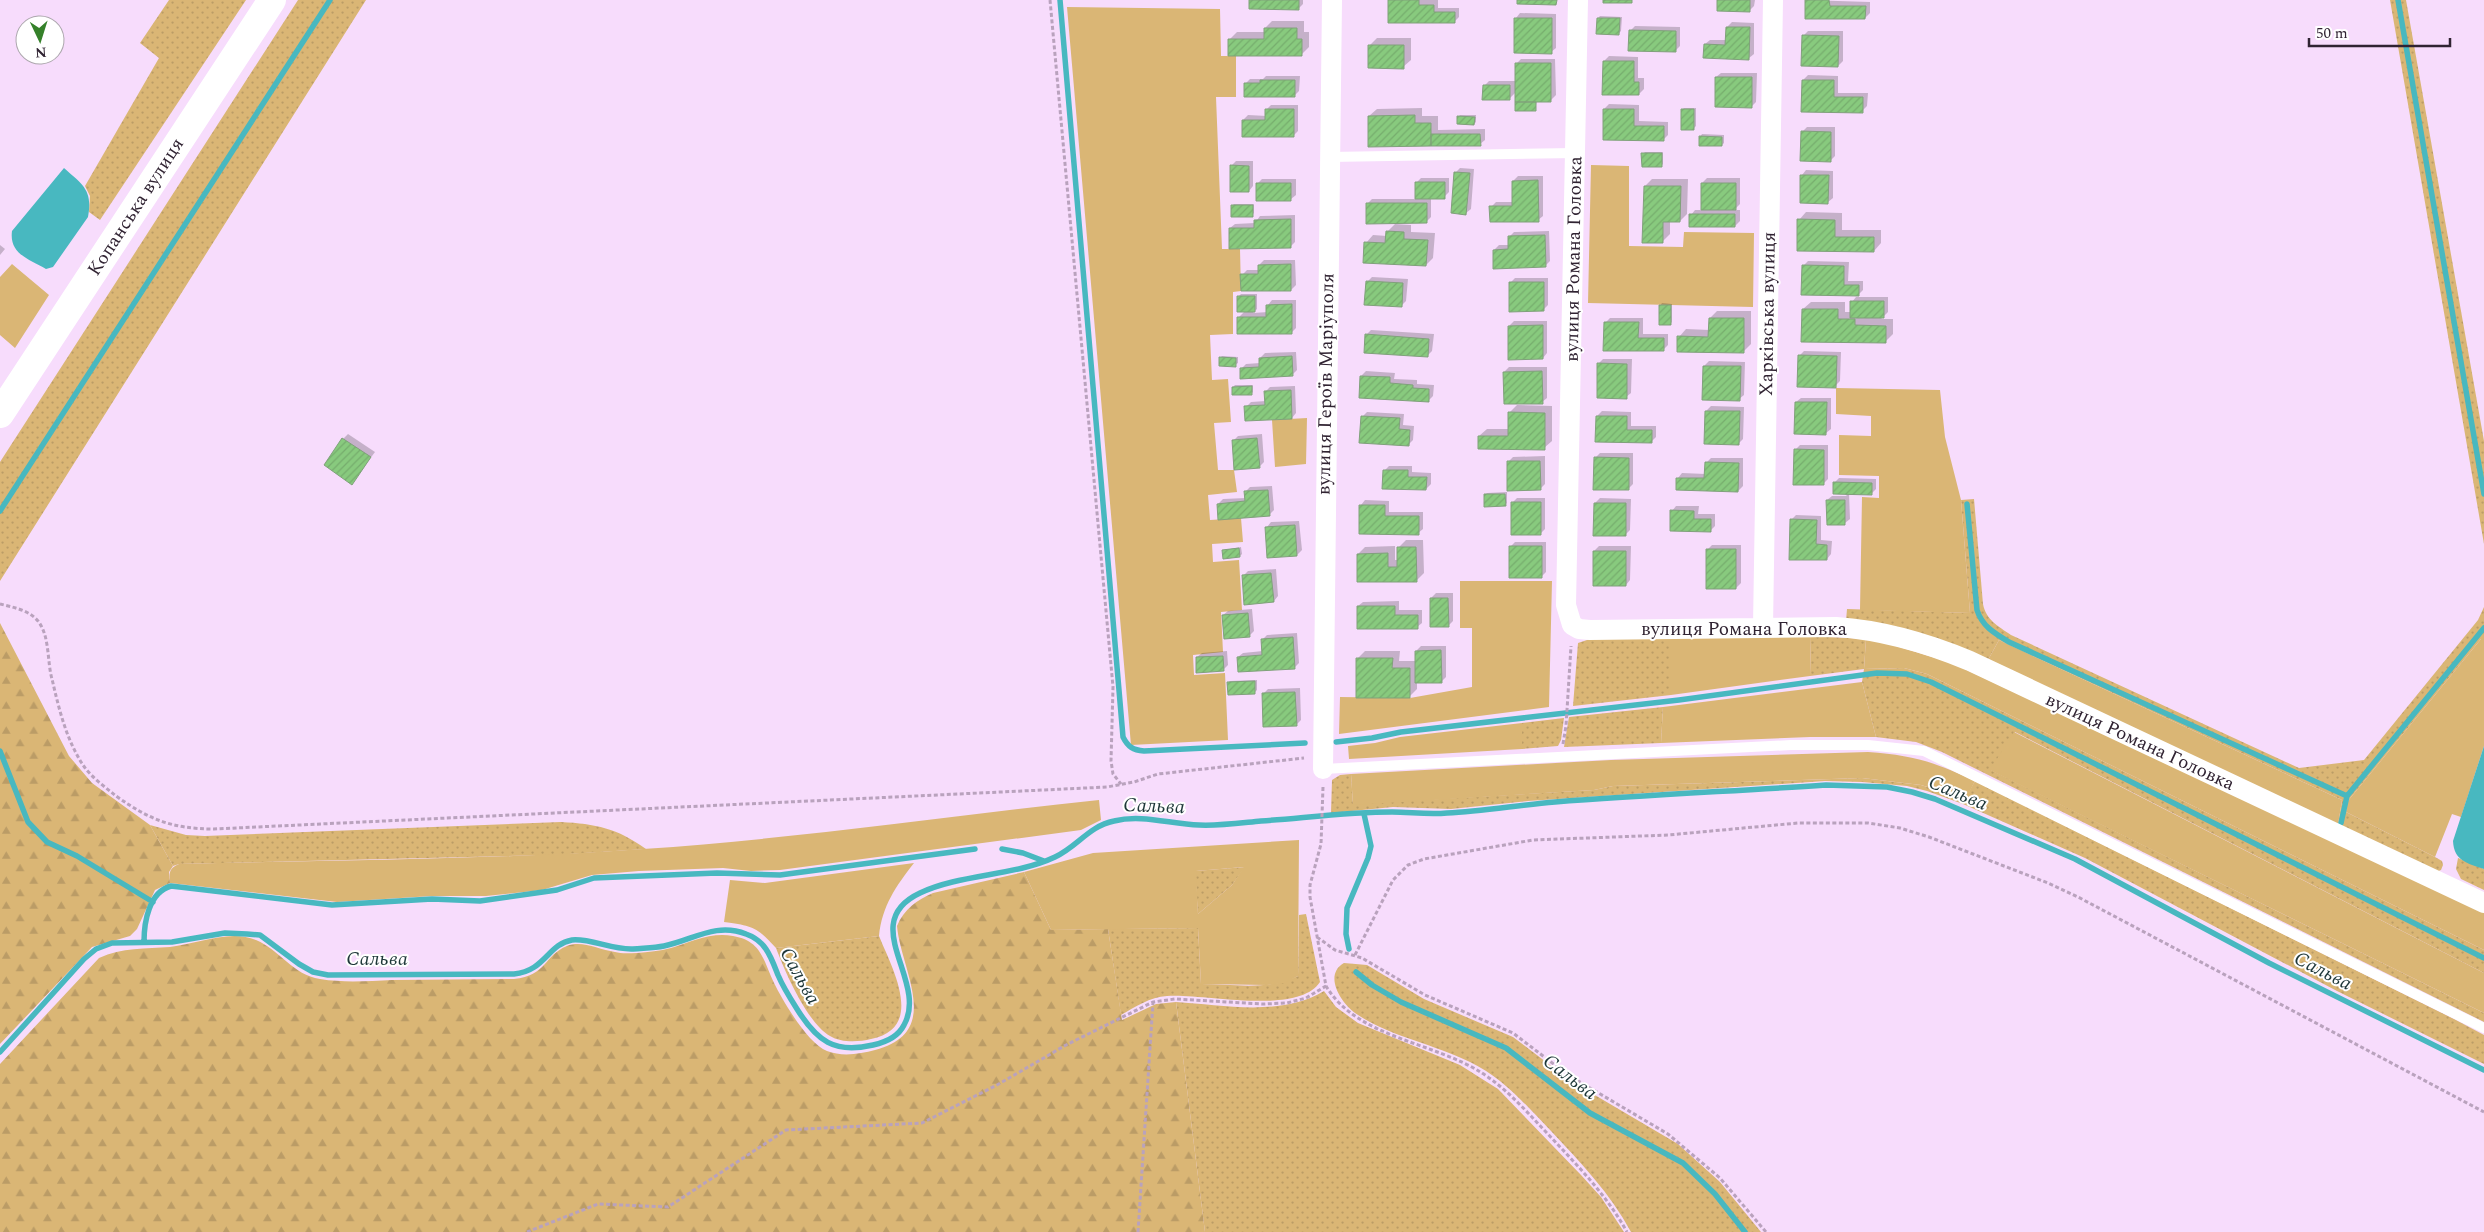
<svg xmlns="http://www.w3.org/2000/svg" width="2484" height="1232" viewBox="0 0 2484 1232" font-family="Spectral,serif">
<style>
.grass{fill:url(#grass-dots)}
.forest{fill:url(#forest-firs)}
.green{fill:#dab675;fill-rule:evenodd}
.water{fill:#48b8c0}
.shadow{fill:#0003}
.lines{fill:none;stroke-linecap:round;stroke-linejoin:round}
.stream{stroke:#48b8c0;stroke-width:5.5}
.building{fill:url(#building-hatch);stroke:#80a17b}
.path{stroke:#b9a2bd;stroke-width:3;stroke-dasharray:4 2.5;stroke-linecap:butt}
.lane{stroke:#fff;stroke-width:10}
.street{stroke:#fff;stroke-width:20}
.highway{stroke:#fff;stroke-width:28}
.labels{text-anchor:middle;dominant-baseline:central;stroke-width:4;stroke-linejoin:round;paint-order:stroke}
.street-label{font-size:19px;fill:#302332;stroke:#fff}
.water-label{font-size:20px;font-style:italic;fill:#1e3739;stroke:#fff}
</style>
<defs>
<pattern id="grass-dots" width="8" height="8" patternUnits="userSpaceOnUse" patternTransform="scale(1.25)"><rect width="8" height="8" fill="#dab675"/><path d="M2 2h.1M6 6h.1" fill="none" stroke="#bb9c66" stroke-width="1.8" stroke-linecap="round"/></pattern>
<pattern id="forest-firs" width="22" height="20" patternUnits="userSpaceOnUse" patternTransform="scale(1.25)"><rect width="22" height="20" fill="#dab675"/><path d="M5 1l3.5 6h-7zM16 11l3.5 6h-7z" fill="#bb9c66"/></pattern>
<pattern id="building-hatch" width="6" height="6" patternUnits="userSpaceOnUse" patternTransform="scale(1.25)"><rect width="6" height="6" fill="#88ca7e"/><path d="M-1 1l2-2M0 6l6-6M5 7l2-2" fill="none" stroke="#76ad6d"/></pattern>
</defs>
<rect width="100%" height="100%" fill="#f7dcfc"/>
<path class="grass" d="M 169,0 L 246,0 L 100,220 L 89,212 L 90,196 L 85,186 L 159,58 L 140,43 Z
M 298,0 L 366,0 L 0,581 L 0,462 Z
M 2390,0 L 2406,0 L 2484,441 L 2484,544 Z
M 1974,499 L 1983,604 C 1986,620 1998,626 2011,635 L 2299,768 L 2364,760 L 2478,620 L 2484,607 L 2484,639 L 2481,639 L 2347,802 L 2346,812 L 2435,857 L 2442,861 L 2443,865 L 2441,870 L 2436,872 L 2338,825 L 2342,800 L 1999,640 L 1988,660 L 1846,621 L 1847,609 L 1970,613 L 1961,500 Z
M 1811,636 L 1866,639 L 1864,669 L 1904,668 L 1927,674 L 2484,950 L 2484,973 L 2015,732 L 1991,770 L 2484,1013 L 2484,1022 L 1942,752 L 1916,742 L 1876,737 L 1862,682 L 1864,669 L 1810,676 Z
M 1671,638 L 1671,695 L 1573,706 L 1578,643 L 1590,639 Z
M 1663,707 L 1661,743 L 1564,747 L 1569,717 Z
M 1564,718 L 1561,740 L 1558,746 L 1522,749 L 1522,723 Z
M 1351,774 L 1353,804 L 1594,790 L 1613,786 L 1862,778 L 1921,785 L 1965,799 L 1975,781 L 2454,1019 L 2484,1035 L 2484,1064 L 2337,991 L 2085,858 L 1963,804 L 1927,791 L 1907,786 L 1862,782 L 1825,781 L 1528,801 L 1451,809 L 1393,807 L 1331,813 L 1332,780 L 1340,775 Z
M 561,822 C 596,824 617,828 646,849 L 554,855 L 179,864 L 173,866 L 150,825 L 186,835 L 205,836 Z
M 2458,858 L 2484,869 L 2484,890 L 2461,879 L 2456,869 Z
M 1245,867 L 1232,885 L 1198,914 L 1195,871 Z
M 1306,914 L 1320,982 C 1298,1016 1203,993 1167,996 C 1150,997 1135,1007 1121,1015 L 1108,929 L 1198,928 L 1201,984 C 1232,984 1269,991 1298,976 L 1299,915 Z
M 879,936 C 892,968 926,1028 871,1039 C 859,1042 841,1043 830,1036 C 808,1024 785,972 776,948 Z
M 1344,963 L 1367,965 L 1424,999 L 1513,1037 L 1571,1081 L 1678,1144 L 1720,1182 L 1761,1232 L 1631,1232 C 1610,1193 1581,1163 1551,1131 C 1526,1105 1503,1078 1470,1062 C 1434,1044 1388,1036 1355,1013 C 1341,1003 1323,975 1344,963 Z
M 1324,991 L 1336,1007 L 1358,1023 L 1460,1065 L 1498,1089 L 1581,1175 L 1601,1197 L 1624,1232 L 1205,1232 L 1176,1002 C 1224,1005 1281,1017 1324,991 Z"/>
<path class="forest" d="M 0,623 L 69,756 L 92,783 L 150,825 L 173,866 L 169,872 L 170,883 L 155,890 L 137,929 L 130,936 L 92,947 L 0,1044 Z
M 1024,872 L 1051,930 L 1108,929 L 1122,1020 L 1156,1004 L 1176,1002 L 1205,1232 L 0,1232 L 0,1064 L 99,958 C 122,947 146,949 170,947 C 197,944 230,929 256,940 C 280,950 293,975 320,979 C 344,983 369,981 392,980 C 433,980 473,979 514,979 C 547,976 544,955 567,946 C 582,940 599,950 615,952 C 622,954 630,953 637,953 C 648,952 660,951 671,948 C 692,942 710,932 733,936 C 762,941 763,960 774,983 C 783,1001 808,1044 827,1051 C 842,1057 860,1054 875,1050 C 944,1032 901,971 897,926 C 904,909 917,900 933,893 Z"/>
<path class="green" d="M 1067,7 L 1220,9 L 1221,56 L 1236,56 L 1236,97 L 1216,97 L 1222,249 L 1240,249 L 1241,291 L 1233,292 L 1233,334 L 1210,335 L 1212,380 L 1228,379 L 1231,422 L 1214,423 L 1218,470 L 1234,470 L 1237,492 L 1208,495 L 1210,520 L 1241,518 L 1243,542 L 1212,544 L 1213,562 L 1239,560 L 1242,610 L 1221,612 L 1223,652 L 1193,655 L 1194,675 L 1225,673 L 1228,740 L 1131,745 Z
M 1591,165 L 1629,166 L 1629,246 L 1683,247 L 1684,232 L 1754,233 L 1753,307 L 1588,303 Z
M 12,264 L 49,295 L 15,348 L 0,335 L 0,277 Z
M 1836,388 L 1940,390 L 1945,437 L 1961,500 L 1970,613 L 1860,610 L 1862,497 L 1879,498 L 1879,476 L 1839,475 L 1839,435 L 1871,436 L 1871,416 L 1836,414 Z
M 1307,418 L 1306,464 L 1275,467 L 1272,420 Z
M 1460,581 L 1552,581 L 1549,707 L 1339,734 L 1340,697 L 1410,698 L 1472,687 L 1472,628 L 1460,628 Z
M 1811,636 L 1810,676 L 1671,695 L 1671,638 Z
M 1866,639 L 1883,642 L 1952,663 L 2484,912 L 2484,950 L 1927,674 L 1904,668 L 1864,669 Z
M 2481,639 L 2484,639 L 2484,746 L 2461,817 L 2452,814 L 2435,857 L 2346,812 L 2347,802 Z
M 1999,640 L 2342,800 L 2338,825 L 1988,660 Z
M 1862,682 L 1876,737 L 1810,737 L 1661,743 L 1663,707 Z
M 1522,723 L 1522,749 L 1349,759 L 1348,746 L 1375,743 L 1400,737 Z
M 2014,732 L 2484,973 L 2484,1013 L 1990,770 Z
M 1868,752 C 1912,755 1935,762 1975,781 L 1966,799 L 1921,785 L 1862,778 L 1613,786 L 1594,790 L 1353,805 L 1351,774 L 1611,760 Z
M 1099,800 L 1101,820 L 1081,830 L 780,870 L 751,871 L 723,868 L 639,871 L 592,875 L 542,890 L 486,896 L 432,896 L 337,902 L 170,883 C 169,873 169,868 179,864 C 334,860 489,860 643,849 C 795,839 947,816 1099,800 Z
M 1299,840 L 1298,976 L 1285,983 L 1267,985 L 1201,984 L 1198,928 L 1051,930 L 1024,872 L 1093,853 ZM 1244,867 L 1232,885 L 1198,914 L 1196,871 Z
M 914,863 C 896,886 882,906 879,936 L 776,948 C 757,927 753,926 724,922 L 730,880 L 765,883 Z"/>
<path class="water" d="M 64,168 C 83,185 93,190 88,217 L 53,267 L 46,269 C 29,259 9,254 12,231 Z
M 2484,746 L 2484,869 C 2467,863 2454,861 2453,841 Z"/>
<path class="shadow" d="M 1251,0 L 1303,0 L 1303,4 L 1298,9 Z
M 1390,0 L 1438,0 L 1438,8 L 1459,8 L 1459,17 L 1454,22 Z
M 1718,0 L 1755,0 L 1754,6 L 1750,10 Z
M 1806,0 L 1870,2 L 1870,13 L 1865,18 Z
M 1520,13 L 1556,14 L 1556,48 L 1551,52 L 1516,18 Z
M 1600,16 L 1622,17 L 1621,31 L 1619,33 L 1598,18 Z
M 1272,21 L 1304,21 L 1304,32 L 1309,32 L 1309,47 L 1301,55 L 1229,40 L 1237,32 L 1265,32 L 1265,28 Z
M 1732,22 L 1754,23 L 1754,54 L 1749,58 L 1705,44 L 1710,40 L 1727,40 L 1727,27 Z
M 1635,26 L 1680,27 L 1680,46 L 1675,51 L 1630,31 Z
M 1808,31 L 1843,31 L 1843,61 L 1838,66 L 1803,36 Z
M 1377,38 L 1411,38 L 1411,60 L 1403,67 L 1370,45 Z
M 1609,56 L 1638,57 L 1638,78 L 1644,78 L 1644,89 L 1639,94 L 1604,61 Z
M 1521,59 L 1555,59 L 1556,95 L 1551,100 L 1537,100 L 1535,110 L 1516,92 L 1509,99 L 1484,86 L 1489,81 L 1516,81 L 1516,64 Z
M 1721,73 L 1757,73 L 1756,102 L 1751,107 L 1716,77 Z
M 1808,75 L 1838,76 L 1838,93 L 1868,93 L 1867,106 L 1862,111 L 1803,111 L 1803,80 Z
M 1266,76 L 1300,76 L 1299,91 L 1294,96 L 1245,84 L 1250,79 L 1263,79 Z
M 1609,104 L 1639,105 L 1639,121 L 1668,122 L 1668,135 L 1663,140 L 1604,139 L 1604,109 Z
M 1271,105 L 1298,105 L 1298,131 L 1293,136 L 1243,120 L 1248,115 L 1267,116 L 1267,109 Z
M 1422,108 L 1422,116 L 1438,116 L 1438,130 L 1485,129 L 1485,140 L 1480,144 L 1370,146 L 1369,116 L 1377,109 Z
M 1684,108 L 1696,108 L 1696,126 L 1694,128 L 1682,110 Z
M 1460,115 L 1476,115 L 1476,122 L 1474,124 L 1458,117 Z
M 1807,127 L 1835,127 L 1835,156 L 1830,161 L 1802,132 Z
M 1702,134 L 1724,135 L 1724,143 L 1722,145 L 1700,137 Z
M 1645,152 L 1663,152 L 1663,164 L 1661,166 L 1643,154 Z
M 1236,161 L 1253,161 L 1253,186 L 1249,191 L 1231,166 Z
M 1460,168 L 1474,169 L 1471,209 L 1466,213 L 1455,173 Z
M 1806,170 L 1833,171 L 1833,198 L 1828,202 L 1802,175 Z
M 1518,176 L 1543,176 L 1543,216 L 1538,220 L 1491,207 L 1496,202 L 1513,202 L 1513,181 Z
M 1421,178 L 1449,178 L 1449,192 L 1444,197 L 1431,197 L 1431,217 L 1426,222 L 1367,204 L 1372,199 L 1416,199 L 1416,183 Z
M 1707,178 L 1740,178 L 1740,204 L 1734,210 L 1740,210 L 1740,221 L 1735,226 L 1691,215 L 1695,210 L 1702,210 L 1702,183 Z
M 1262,179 L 1296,179 L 1296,195 L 1291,199 L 1257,184 Z
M 1652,179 L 1688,179 L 1687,214 L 1680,221 L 1670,221 L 1670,234 L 1662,242 L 1645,186 Z
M 1234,204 L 1254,204 L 1254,213 L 1252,215 L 1232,206 Z
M 1806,212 L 1842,213 L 1842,230 L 1881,230 L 1881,243 L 1874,251 L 1798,250 L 1799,220 Z
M 1295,215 L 1295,242 L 1290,247 L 1230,228 L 1235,224 L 1255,223 L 1260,216 Z
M 1395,224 L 1411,225 L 1411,232 L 1435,233 L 1433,258 L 1426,265 L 1366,243 L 1373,235 L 1387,236 L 1387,232 Z
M 1549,231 L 1550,261 L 1545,266 L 1494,250 L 1499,245 L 1509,245 L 1509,237 L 1514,232 Z
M 0,245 L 5,249 L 0,255 Z
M 1264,260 L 1295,260 L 1296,285 L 1291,290 L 1242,275 L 1247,270 L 1259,270 L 1259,265 Z
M 1808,261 L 1849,262 L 1848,281 L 1863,281 L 1863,290 L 1858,295 L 1803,266 Z
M 1372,277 L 1408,279 L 1406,301 L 1401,306 L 1367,282 Z
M 1515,278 L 1548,278 L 1548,305 L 1543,310 L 1510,283 Z
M 1241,294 L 1257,294 L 1257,309 L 1253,313 L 1268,312 L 1268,305 L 1272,300 L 1296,300 L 1296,328 L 1291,333 L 1238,318 L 1245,311 L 1239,296 Z
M 1856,297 L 1888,297 L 1888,312 L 1881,319 L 1893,319 L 1893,334 L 1885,342 L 1803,309 L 1811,302 L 1845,302 L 1845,312 L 1852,312 L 1852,302 Z
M 1662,303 L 1672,304 L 1672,322 L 1670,324 L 1660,306 Z
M 1717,311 L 1751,311 L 1751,344 L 1743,352 L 1679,337 L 1686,329 L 1710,330 L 1710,318 Z
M 1610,318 L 1643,318 L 1643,334 L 1668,334 L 1668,345 L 1663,350 L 1605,323 Z
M 1514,321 L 1547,321 L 1547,353 L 1543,358 L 1509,326 Z
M 1371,330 L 1434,334 L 1432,351 L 1427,356 L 1366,335 Z
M 1804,351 L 1841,352 L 1840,381 L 1835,386 L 1799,356 Z
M 1296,352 L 1297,370 L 1292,375 L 1241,369 L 1246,364 L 1260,363 L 1260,358 L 1265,353 Z
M 1222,356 L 1238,357 L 1238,363 L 1235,365 L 1220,358 Z
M 1603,359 L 1632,359 L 1631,393 L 1626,397 L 1598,364 Z
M 1709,361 L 1745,362 L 1744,395 L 1739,399 L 1704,366 Z
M 1509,367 L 1547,367 L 1547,398 L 1542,402 L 1504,372 Z
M 1366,371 L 1395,373 L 1394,379 L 1417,380 L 1417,384 L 1434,385 L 1433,396 L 1428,401 L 1361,376 Z
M 1235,385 L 1253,385 L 1253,392 L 1251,394 L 1233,387 Z
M 1295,386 L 1296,413 L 1292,418 L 1246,407 L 1251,402 L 1266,401 L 1265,392 L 1270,387 Z
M 1801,398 L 1831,398 L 1831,429 L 1826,433 L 1796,402 Z
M 1517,405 L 1552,406 L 1552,441 L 1544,448 L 1479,436 L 1487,429 L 1509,429 L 1509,413 Z
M 1711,406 L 1744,407 L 1743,439 L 1738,444 L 1706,411 Z
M 1602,411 L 1631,412 L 1631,426 L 1656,426 L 1656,437 L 1652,441 L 1597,416 Z
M 1367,412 L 1404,414 L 1403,425 L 1414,426 L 1413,440 L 1409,444 L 1362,417 Z
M 348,434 L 375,452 L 352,483 L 343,439 Z
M 1262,434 L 1264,462 L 1259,467 L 1233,441 L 1238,436 Z
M 1800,445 L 1828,445 L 1828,479 L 1823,484 L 1795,450 Z
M 1600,453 L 1633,453 L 1633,484 L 1628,489 L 1595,458 Z
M 1545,456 L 1545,484 L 1540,489 L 1508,462 L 1513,457 Z
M 1711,458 L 1743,458 L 1743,486 L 1738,491 L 1678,478 L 1682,473 L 1706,474 L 1706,463 Z
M 1389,466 L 1412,466 L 1412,472 L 1431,473 L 1431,484 L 1426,489 L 1384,471 Z
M 1839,478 L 1876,479 L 1876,489 L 1871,494 L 1849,493 L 1850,519 L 1845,523 L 1827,500 L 1832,496 L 1847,496 L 1834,483 Z
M 1272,486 L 1274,510 L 1269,515 L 1218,504 L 1223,499 L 1246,498 L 1245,492 L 1250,487 Z
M 1507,492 L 1507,503 L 1505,505 L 1485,495 L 1487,493 Z
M 1517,498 L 1545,498 L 1545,529 L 1540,534 L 1512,503 Z
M 1600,498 L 1631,499 L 1630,530 L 1625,535 L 1595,503 Z
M 1365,500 L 1389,501 L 1389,512 L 1423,512 L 1423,529 L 1418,533 L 1361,505 Z
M 1676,506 L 1699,506 L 1698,514 L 1715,514 L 1715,526 L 1710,531 L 1672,511 Z
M 1796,515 L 1821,516 L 1821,540 L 1832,541 L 1831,554 L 1827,559 L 1791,520 Z
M 1299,521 L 1302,550 L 1297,555 L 1267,527 L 1271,522 Z
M 1406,540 L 1423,540 L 1424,573 L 1416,581 L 1358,554 L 1365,547 L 1395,546 L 1395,560 L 1399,560 L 1399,547 Z
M 1515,542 L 1546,542 L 1546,572 L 1541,577 L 1510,547 Z
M 1712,545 L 1741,545 L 1741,583 L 1736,588 L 1707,550 Z
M 1599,546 L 1631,546 L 1630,580 L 1626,585 L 1594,551 Z
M 1241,547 L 1242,554 L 1240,556 L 1224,550 Z
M 1276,569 L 1278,596 L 1274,601 L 1243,576 L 1248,571 Z
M 1436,593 L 1453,593 L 1453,621 L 1448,626 L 1431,598 Z
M 1399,601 L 1399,610 L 1422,610 L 1422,623 L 1417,627 L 1358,606 L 1363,602 Z
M 1252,609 L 1254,631 L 1249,636 L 1223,615 L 1228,611 Z
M 1297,633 L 1299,663 L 1294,668 L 1238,657 L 1243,653 L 1263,651 L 1262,640 L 1267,635 Z
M 1421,646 L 1446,646 L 1446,677 L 1441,682 L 1417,682 L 1417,689 L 1409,697 L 1358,658 L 1365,651 L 1400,651 L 1399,661 L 1416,661 L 1416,651 Z
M 1227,651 L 1228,665 L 1223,670 L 1197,657 L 1202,653 Z
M 1257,680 L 1257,690 L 1255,692 L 1228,683 L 1230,681 Z
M 1300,688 L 1301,720 L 1296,725 L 1263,694 L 1268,689 Z"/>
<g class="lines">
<path class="stream" d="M 1060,0 L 1123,737 C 1128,747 1133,750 1144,751 L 1305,743
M 2398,0 L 2484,494
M 1967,504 L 1977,610 C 1982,626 1994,633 2009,642 L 2347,796
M 0,511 L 330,0
M 1336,742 L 1372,738 L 1401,732 L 1679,700 L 1877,673 L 1907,674 L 1931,682 L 2484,958
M 0,751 L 28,822 L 47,842 L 77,856 L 153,902
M 2341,823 L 2347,796 L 2484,628
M 1002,849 L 1023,853 L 1044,861
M 144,942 C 144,922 149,892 171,886 L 332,905 L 432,899 L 480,901 L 557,890 L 594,878 L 717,873 L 780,875 L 975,849
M 1349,949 L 1346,934 L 1347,908 L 1368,858 L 1371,846 L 1364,814
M 1356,972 L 1372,985 L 1401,1002 L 1506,1048 L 1590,1113 L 1683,1163 L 1715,1194 L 1745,1232
M 0,1052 L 84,959 L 96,949 L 112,943 L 172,942 L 225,933 L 247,934 L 260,935 L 299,964 L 313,972 L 328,975 L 514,974 C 545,971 548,944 572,940 C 590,938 612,950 633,949 C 643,948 654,948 664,946 C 693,940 716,922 746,934 C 766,941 771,957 778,975 C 783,987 790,998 797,1009 C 817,1041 834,1054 873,1045 C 887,1042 898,1037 904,1025 C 929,981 856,923 920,893 C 960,874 1015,876 1055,857 C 1077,847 1089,826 1114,821 C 1142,814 1170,824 1199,825 C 1219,826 1240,823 1261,821 C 1304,818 1348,812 1392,812 C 1410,812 1428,815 1447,813 C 1483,811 1519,805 1555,802 C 1645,795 1736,791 1826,785 L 1887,787 L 1912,792 L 1935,799 L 2075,859 L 2269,963 L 2484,1070"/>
</g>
<path class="building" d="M 1249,0 L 1299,0 L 1299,10 L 1249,9 Z
M 1388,0 L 1419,0 L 1419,5 L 1434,5 L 1434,12 L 1455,12 L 1455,23 L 1388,23 Z
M 1517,0 L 1557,0 L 1556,5 L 1517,4 Z
M 1603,0 L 1632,0 L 1632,3 L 1603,3 Z
M 1717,0 L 1750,0 L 1750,12 L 1717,11 Z
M 1805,0 L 1829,0 L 1830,6 L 1866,6 L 1865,19 L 1805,19 Z
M 1514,18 L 1552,18 L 1552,54 L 1514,53 Z
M 1597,18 L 1620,18 L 1619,35 L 1596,34 Z
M 1726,27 L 1750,27 L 1749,60 L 1703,58 L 1704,44 L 1725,45 Z
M 1264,28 L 1297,28 L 1297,39 L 1302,39 L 1302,56 L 1228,56 L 1228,39 L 1264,39 Z
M 1629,30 L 1676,31 L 1676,52 L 1628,51 Z
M 1802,35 L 1839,36 L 1838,67 L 1801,66 Z
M 1368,45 L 1404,45 L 1404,69 L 1368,68 Z
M 1603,61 L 1634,61 L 1634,82 L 1639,82 L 1639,95 L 1602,95 Z
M 1515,63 L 1551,63 L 1551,102 L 1515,102 Z
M 1715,77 L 1752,77 L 1752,108 L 1715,107 Z
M 1260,80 L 1295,80 L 1295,97 L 1244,97 L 1244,83 L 1260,83 Z
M 1802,80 L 1834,80 L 1834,97 L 1863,97 L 1863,113 L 1801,112 Z
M 1483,85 L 1510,85 L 1510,100 L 1482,100 Z
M 1515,102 L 1536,102 L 1536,111 L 1515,111 Z
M 1265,109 L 1294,109 L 1294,137 L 1242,137 L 1242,120 L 1265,120 Z
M 1603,109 L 1634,109 L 1634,126 L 1664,126 L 1664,141 L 1603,140 Z
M 1681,109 L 1694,109 L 1694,130 L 1681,130 Z
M 1415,115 L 1415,123 L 1431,123 L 1431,146 L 1368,147 L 1368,116 Z
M 1457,116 L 1475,117 L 1474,125 L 1457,124 Z
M 1801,131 L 1831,132 L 1831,162 L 1800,161 Z
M 1431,134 L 1480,134 L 1481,146 L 1431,146 Z
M 1699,136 L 1722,137 L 1722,146 L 1699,146 Z
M 1641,153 L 1662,153 L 1662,167 L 1642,167 Z
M 1230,165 L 1249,166 L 1249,192 L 1230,192 Z
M 1454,172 L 1470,173 L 1466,215 L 1451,213 Z
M 1800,175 L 1829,175 L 1828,204 L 1800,203 Z
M 1538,180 L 1539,222 L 1490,222 L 1489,206 L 1512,206 L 1512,181 Z
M 1415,182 L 1445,182 L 1445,199 L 1415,199 Z
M 1256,183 L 1291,183 L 1291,201 L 1256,201 Z
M 1701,183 L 1736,183 L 1736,210 L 1701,210 Z
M 1644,186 L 1681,186 L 1680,222 L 1663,222 L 1663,243 L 1642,243 Z
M 1366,203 L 1427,203 L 1427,223 L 1366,224 Z
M 1231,205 L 1253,205 L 1253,217 L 1231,217 Z
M 1689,214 L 1735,214 L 1735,227 L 1689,227 Z
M 1291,219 L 1291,248 L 1229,249 L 1229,228 L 1254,228 L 1254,220 Z
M 1797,219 L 1835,220 L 1835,237 L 1874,237 L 1874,252 L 1797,251 Z
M 1386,231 L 1404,232 L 1404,239 L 1428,240 L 1426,266 L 1363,263 L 1364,242 L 1385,243 Z
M 1545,235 L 1546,267 L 1493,269 L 1493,250 L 1508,249 L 1508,236 Z
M 1291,264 L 1291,291 L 1241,291 L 1240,274 L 1258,274 L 1258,265 Z
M 1802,265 L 1844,266 L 1844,285 L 1859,285 L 1859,296 L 1801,295 Z
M 1366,281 L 1403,283 L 1402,307 L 1364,305 Z
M 1509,282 L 1544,282 L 1544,311 L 1509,312 Z
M 1237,296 L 1255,296 L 1255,312 L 1237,312 Z
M 1850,301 L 1884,301 L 1884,318 L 1850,318 Z
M 1292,304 L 1292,334 L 1237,334 L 1237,317 L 1266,317 L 1266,305 Z
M 1659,305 L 1671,305 L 1671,325 L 1659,325 Z
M 1802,309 L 1838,309 L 1838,319 L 1855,319 L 1855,325 L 1886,326 L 1886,343 L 1801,342 Z
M 1709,318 L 1744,318 L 1744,353 L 1677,352 L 1677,336 L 1708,337 Z
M 1604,322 L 1639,322 L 1638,338 L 1664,338 L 1664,351 L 1603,351 Z
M 1543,325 L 1543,359 L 1508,360 L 1508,326 Z
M 1365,334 L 1429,339 L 1428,357 L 1364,353 Z
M 1798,355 L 1837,356 L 1836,388 L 1797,387 Z
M 1292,356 L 1293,376 L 1240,379 L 1240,368 L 1259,367 L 1259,358 Z
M 1219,357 L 1236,358 L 1236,367 L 1219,366 Z
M 1597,363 L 1627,364 L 1627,399 L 1597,398 Z
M 1703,366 L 1741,366 L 1740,401 L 1702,400 Z
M 1542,371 L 1543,404 L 1504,404 L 1503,372 Z
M 1360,376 L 1390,377 L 1390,383 L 1413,385 L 1413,388 L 1429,389 L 1429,402 L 1359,398 Z
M 1252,386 L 1252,395 L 1232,395 L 1232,387 Z
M 1291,390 L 1292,419 L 1245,421 L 1244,406 L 1265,405 L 1264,391 Z
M 1795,402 L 1827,402 L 1826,435 L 1794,434 Z
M 1705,411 L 1740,411 L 1739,445 L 1704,444 Z
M 1508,412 L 1545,413 L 1545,450 L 1478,449 L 1478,436 L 1508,436 Z
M 1361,416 L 1400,418 L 1399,429 L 1410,430 L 1409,446 L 1359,443 Z
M 1596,416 L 1627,416 L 1627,430 L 1652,430 L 1652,443 L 1595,442 Z
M 342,438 L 371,457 L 352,485 L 324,465 Z
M 1257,438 L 1260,468 L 1234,470 L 1232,440 Z
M 1794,449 L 1824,450 L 1824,485 L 1793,485 Z
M 1594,457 L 1629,458 L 1629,490 L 1593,490 Z
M 1507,461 L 1540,461 L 1541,490 L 1507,491 Z
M 1705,462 L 1739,463 L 1738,492 L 1676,490 L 1676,478 L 1704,478 Z
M 1383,470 L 1408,470 L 1408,477 L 1427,477 L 1426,490 L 1382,489 Z
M 1833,482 L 1872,483 L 1872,495 L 1833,494 Z
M 1268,490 L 1270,516 L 1218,520 L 1217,504 L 1245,501 L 1244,491 Z
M 1484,494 L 1505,494 L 1506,506 L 1484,507 Z
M 1826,500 L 1845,500 L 1845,525 L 1827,525 Z
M 1511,502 L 1541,502 L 1541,535 L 1511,535 Z
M 1594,503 L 1626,503 L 1626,536 L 1593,536 Z
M 1359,505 L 1385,505 L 1385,516 L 1419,516 L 1419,535 L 1359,534 Z
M 1670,510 L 1694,511 L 1694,519 L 1711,519 L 1711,532 L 1670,531 Z
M 1790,519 L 1817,520 L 1816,544 L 1827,545 L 1827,560 L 1789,560 Z
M 1295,525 L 1297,556 L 1267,558 L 1265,527 Z
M 1509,546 L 1542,546 L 1542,578 L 1509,578 Z
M 1397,547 L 1416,547 L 1417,582 L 1357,582 L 1357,554 L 1388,553 L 1388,567 L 1397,567 Z
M 1239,548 L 1240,557 L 1223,559 L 1222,550 Z
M 1706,549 L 1736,549 L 1736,589 L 1706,589 Z
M 1593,551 L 1626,551 L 1626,586 L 1593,586 Z
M 1271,573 L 1274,602 L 1244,605 L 1242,575 Z
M 1430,598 L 1448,598 L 1449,627 L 1430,627 Z
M 1357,606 L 1395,606 L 1395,615 L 1418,615 L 1418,629 L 1357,629 Z
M 1248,613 L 1250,637 L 1224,639 L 1222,615 Z
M 1293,637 L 1295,669 L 1238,672 L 1237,657 L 1262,655 L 1261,639 Z
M 1441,650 L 1442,683 L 1415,683 L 1415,651 Z
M 1223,656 L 1224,671 L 1196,673 L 1196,657 Z
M 1356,658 L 1393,658 L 1392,668 L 1410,668 L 1410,698 L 1356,698 Z
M 1255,681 L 1255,694 L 1228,695 L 1227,682 Z
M 1295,692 L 1297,726 L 1263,727 L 1262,693 Z"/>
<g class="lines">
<path class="path" d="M 1050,0 L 1113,687 L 1111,761 L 1113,774 L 1121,784
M 0,604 C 12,607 29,610 38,621 C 50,636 47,662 52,679 C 59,709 66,739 83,765 C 91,777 105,787 116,796 C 150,820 173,829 214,829 L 1107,787 L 1134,782 L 1158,774 L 1304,758
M 1563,744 L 1566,726 L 1571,646
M 1323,787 L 1321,844 L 1310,885 L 1310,897 L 1326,986 C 1357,1038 1434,1042 1482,1073 C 1507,1089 1526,1111 1546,1132 C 1576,1164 1606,1194 1627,1232
M 1317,937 L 1335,950 L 1362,958 L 1425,995 L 1513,1033 L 1568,1075 L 1668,1134 L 1720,1178 L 1766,1232
M 1355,955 L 1393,880 L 1408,865 L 1424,859 L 1533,840 L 1668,835 L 1798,823 L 1868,823 L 1900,828 L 1929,837 L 2048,883 L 2078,897 L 2484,1112
M 527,1232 L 598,1204 L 668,1207 L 786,1130 L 922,1123 L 997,1085 L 1066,1045 L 1153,1002 L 1175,999 L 1263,1004 L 1287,1003 L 1306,998 L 1326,986
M 1138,1232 L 1153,1002"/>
<path class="lane" d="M 1329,157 L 1576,153
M 1323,769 L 1791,745 L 1868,745 L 1924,751 L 2484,1028"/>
<path class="street" d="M 1578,0 L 1566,605 L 1572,625 L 1579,629 L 1590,630 L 1836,627 C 1883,630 1927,643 1970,661 L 2484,903
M 1763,627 L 1773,0
M 1323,769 L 1332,0"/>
<path class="highway" d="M 0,414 L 272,0"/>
</g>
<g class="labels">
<g class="street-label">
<text transform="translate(136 207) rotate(-57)">Копанська вулиця</text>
<text transform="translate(1574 259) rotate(-89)">вулиця Романа Головка</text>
<text transform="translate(1768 314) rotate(-89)">Харківська вулиця</text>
<text transform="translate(1326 384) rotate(-89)">вулиця Героїв Маріуполя</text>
<text x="1744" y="629">вулиця Романа Головка</text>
<text transform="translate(2140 742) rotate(25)">вулиця Романа Головка</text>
</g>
<g class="water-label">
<text transform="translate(1958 793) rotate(23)">Сальва</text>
<text transform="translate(1154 806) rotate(2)">Сальва</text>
<text x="377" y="959">Сальва</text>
<text transform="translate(2323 971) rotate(27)">Сальва</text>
<text transform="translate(800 976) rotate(61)">Сальва</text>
<text transform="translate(1570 1077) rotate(37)">Сальва</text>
</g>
</g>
<g transform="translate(40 40) rotate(176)"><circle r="24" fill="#ffffff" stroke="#aca7ad"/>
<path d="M0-4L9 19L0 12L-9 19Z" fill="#35812a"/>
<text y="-8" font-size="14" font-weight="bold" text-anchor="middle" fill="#302332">N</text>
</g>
<path d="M2309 38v8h141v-8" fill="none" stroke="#302332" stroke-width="2.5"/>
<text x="2316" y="38" font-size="15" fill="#302332" stroke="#ffffff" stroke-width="4" paint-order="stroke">50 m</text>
</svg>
